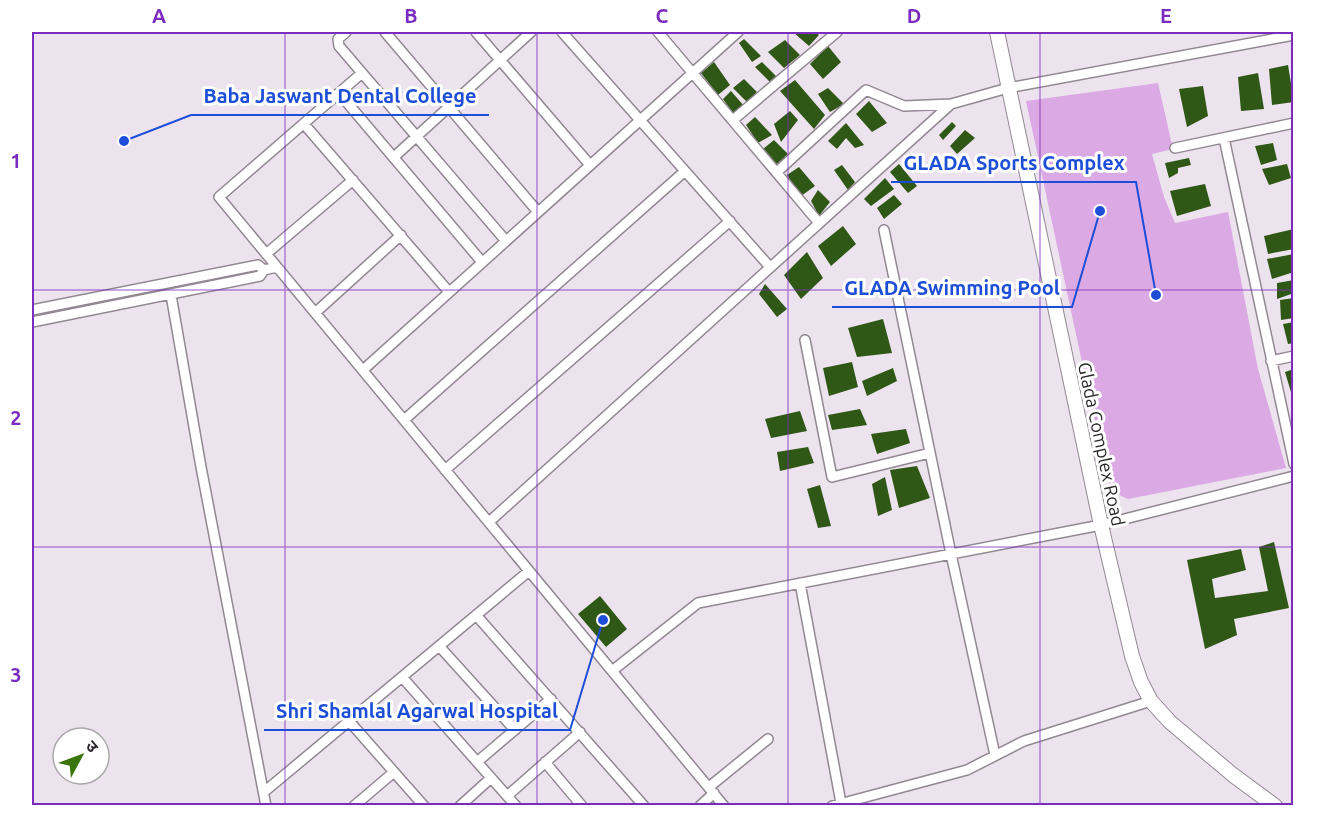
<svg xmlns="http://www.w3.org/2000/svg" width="1325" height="837" viewBox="0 0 1325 837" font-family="Ubuntu,'Noto Sans Devanagari',sans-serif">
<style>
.grass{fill:#dba9e3}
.building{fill:#2f5715}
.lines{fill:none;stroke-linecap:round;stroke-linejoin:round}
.street-casing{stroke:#918892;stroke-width:12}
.secondary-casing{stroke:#918892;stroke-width:16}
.street{stroke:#fff;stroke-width:9}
.secondary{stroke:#fff;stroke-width:14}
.grid{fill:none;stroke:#7b2cbf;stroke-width:1.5;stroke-opacity:0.55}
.labels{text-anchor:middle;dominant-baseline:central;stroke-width:6;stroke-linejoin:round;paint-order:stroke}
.street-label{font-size:18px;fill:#282529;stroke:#fff}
.leader{fill:none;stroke:#1d4ed8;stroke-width:2}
.callout-dot{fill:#1d4ed8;stroke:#fff;stroke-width:2}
.callout-label{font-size:20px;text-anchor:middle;font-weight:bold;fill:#1d4ed8;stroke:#fff;stroke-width:6;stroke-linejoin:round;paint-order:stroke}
.neatline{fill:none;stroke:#7b2cbf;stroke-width:2}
.grid-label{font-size:20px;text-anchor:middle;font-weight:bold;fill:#7b2cbf}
</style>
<rect width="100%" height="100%" fill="#ede3ef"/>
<path class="grass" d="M 1158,83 L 1173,149 L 1152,154 L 1164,197 L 1175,223 L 1228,212 L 1258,369 L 1286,468 L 1128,499 L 1121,496 L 1111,487 L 1091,404 L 1026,101 Z"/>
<path class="building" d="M 793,32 L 815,32 L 819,35 L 809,46 Z
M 744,39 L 761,56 L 752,62 L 739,43 Z
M 785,40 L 800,55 L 784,68 L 768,52 Z
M 828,46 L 841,62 L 823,79 L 810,64 Z
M 714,62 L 730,85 L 718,95 L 701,73 Z
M 762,62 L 776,76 L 770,82 L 755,67 Z
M 1288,65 L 1294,102 L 1272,105 L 1269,69 Z
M 1258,73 L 1264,109 L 1241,111 L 1238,77 Z
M 744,79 L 757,92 L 747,102 L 733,88 Z
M 795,80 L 825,115 L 814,129 L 780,91 Z
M 1203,86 L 1208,116 L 1187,127 L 1179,89 Z
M 828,88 L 844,104 L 830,112 L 818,94 Z
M 731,91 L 744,106 L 733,113 L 723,99 Z
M 869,101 L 887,123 L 872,132 L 856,114 Z
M 790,111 L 798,120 L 781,142 L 774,124 Z
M 755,117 L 772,135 L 758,143 L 746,125 Z
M 952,122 L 956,126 L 943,140 L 939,135 Z
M 846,123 L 864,145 L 855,148 L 846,138 L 837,149 L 828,141 Z
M 965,130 L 975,138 L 957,154 L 950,146 Z
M 774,140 L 788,154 L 776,165 L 763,149 Z
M 1273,143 L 1277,160 L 1261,165 L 1255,146 Z
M 1189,158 L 1191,165 L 1178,168 L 1178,173 L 1169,178 L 1165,163 Z
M 899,164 L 917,186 L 908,193 L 890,172 Z
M 1287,164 L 1291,178 L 1269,185 L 1262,169 Z
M 842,165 L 855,182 L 848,190 L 834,170 Z
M 799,167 L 815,186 L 801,196 L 787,175 Z
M 885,178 L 894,189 L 871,206 L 864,199 Z
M 1205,184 L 1211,206 L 1177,216 L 1170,191 Z
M 818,190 L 830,202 L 819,216 L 811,201 Z
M 894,195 L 902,204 L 884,219 L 877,208 Z
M 843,226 L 856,244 L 831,266 L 818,246 Z
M 1294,229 L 1294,249 L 1268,254 L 1264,236 Z
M 807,252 L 823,278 L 801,299 L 784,275 Z
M 1294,254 L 1294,272 L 1272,279 L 1267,259 Z
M 1294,280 L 1294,293 L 1277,299 L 1277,283 Z
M 765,284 L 787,309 L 777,317 L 759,294 Z
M 1294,298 L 1294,318 L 1281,320 L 1280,300 Z
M 883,319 L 892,353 L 857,357 L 848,328 Z
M 1294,322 L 1294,343 L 1288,344 L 1283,324 Z
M 852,362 L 858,387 L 829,396 L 823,368 Z
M 893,368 L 897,381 L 867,396 L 862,381 Z
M 1294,369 L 1294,399 L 1293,399 L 1285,372 Z
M 860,409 L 867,425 L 832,430 L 828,415 Z
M 800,411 L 807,431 L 771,438 L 765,419 Z
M 906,429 L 910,443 L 877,454 L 871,434 Z
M 808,447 L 814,463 L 780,471 L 777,452 Z
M 917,466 L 930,498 L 899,508 L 890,470 Z
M 885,477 L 892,510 L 878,516 L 872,484 Z
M 820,485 L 831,526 L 818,528 L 807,489 Z
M 1274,542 L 1289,608 L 1234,619 L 1237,635 L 1205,649 L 1187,560 L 1241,549 L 1246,570 L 1212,579 L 1215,598 L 1268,591 L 1259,547 Z
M 600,596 L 627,629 L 606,647 L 578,614 Z"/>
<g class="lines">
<g class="street-casing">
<path id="street" d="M 346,32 L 338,39 L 339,46 L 506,241
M 385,32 L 538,212
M 476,32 L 590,165
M 562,32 L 770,267
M 658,32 L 819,223
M 362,73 L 219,197 L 724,806
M 339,93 L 482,262
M 733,120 L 837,32
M 304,124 L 449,292
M 1224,138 L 1294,464
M 1175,148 L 1294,123
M 394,157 L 531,32
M 777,172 L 866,90 L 904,106 L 951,104 L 1008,88 L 1294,35
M 884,230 L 951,554 L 995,755
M 266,254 L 353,180
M 171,295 L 201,467 L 266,806
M 32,310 L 258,265 L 264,270
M 315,313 L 401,235
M 32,322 L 260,276 L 264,270 L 277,267
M 805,340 L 832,477 L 930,453
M 1271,361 L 1294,356
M 363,370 L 738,32
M 404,420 L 685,171
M 445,470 L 730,221
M 489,522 L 951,104
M 800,583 L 841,803
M 476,615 L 644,806
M 439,646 L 515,730
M 612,671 L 698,603 L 1101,525 L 1294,476
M 402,677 L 516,806
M 349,721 L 424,806
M 477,762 L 551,699
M 545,762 L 582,806
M 709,787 L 768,739
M 264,792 L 529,571
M 507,796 L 580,732
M 354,806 L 394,772
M 460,806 L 491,778
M 700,806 L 714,793
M 832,806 L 967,770 L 1024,741 L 1151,701"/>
</g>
<g class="secondary-casing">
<path id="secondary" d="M 997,32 L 1101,525 L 1132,656 L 1141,682 L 1151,701 L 1170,722 L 1233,775 L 1275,806"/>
</g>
<use href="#street" class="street"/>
<use href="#secondary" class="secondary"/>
</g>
<path class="grid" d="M 285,32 L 285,806M 537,32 L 537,806M 788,32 L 788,806M 1040,32 L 1040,806M 32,290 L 1294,290M 32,547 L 1294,547"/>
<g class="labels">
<g class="street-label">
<text transform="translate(1102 444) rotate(78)">Glada Complex Road</text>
</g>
</g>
<path class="leader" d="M124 141L191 115H489M1156 295L1136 182H891M1100 211L1072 307H832M603 620L570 730H264"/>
<g class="callout-dot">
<circle cx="124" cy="141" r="6"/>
<circle cx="1156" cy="295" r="6"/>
<circle cx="1100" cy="211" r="6"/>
<circle cx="603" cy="620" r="6"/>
</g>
<g class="callout-label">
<text x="340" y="103">Baba Jaswant Dental College</text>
<text x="1014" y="170">GLADA Sports Complex</text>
<text x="952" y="295">GLADA Swimming Pool</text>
<text x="417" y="718">Shri Shamlal Agarwal Hospital</text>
</g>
<rect width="1325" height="837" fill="none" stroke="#ffffff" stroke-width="66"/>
<g transform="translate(81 756) rotate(49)"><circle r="28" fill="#ffffff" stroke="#a9a8a9" stroke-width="1.5"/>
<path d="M0-4.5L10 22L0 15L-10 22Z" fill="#3b760c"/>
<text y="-9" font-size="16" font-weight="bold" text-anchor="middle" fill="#282529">उ</text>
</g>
<rect x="33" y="33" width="1259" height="771" class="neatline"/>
<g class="grid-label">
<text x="159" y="23">A</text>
<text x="411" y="23">B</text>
<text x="662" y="23">C</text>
<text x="914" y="23">D</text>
<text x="1166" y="23">E</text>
<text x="16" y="168">1</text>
<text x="16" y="425">2</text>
<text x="16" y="682">3</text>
</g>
</svg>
